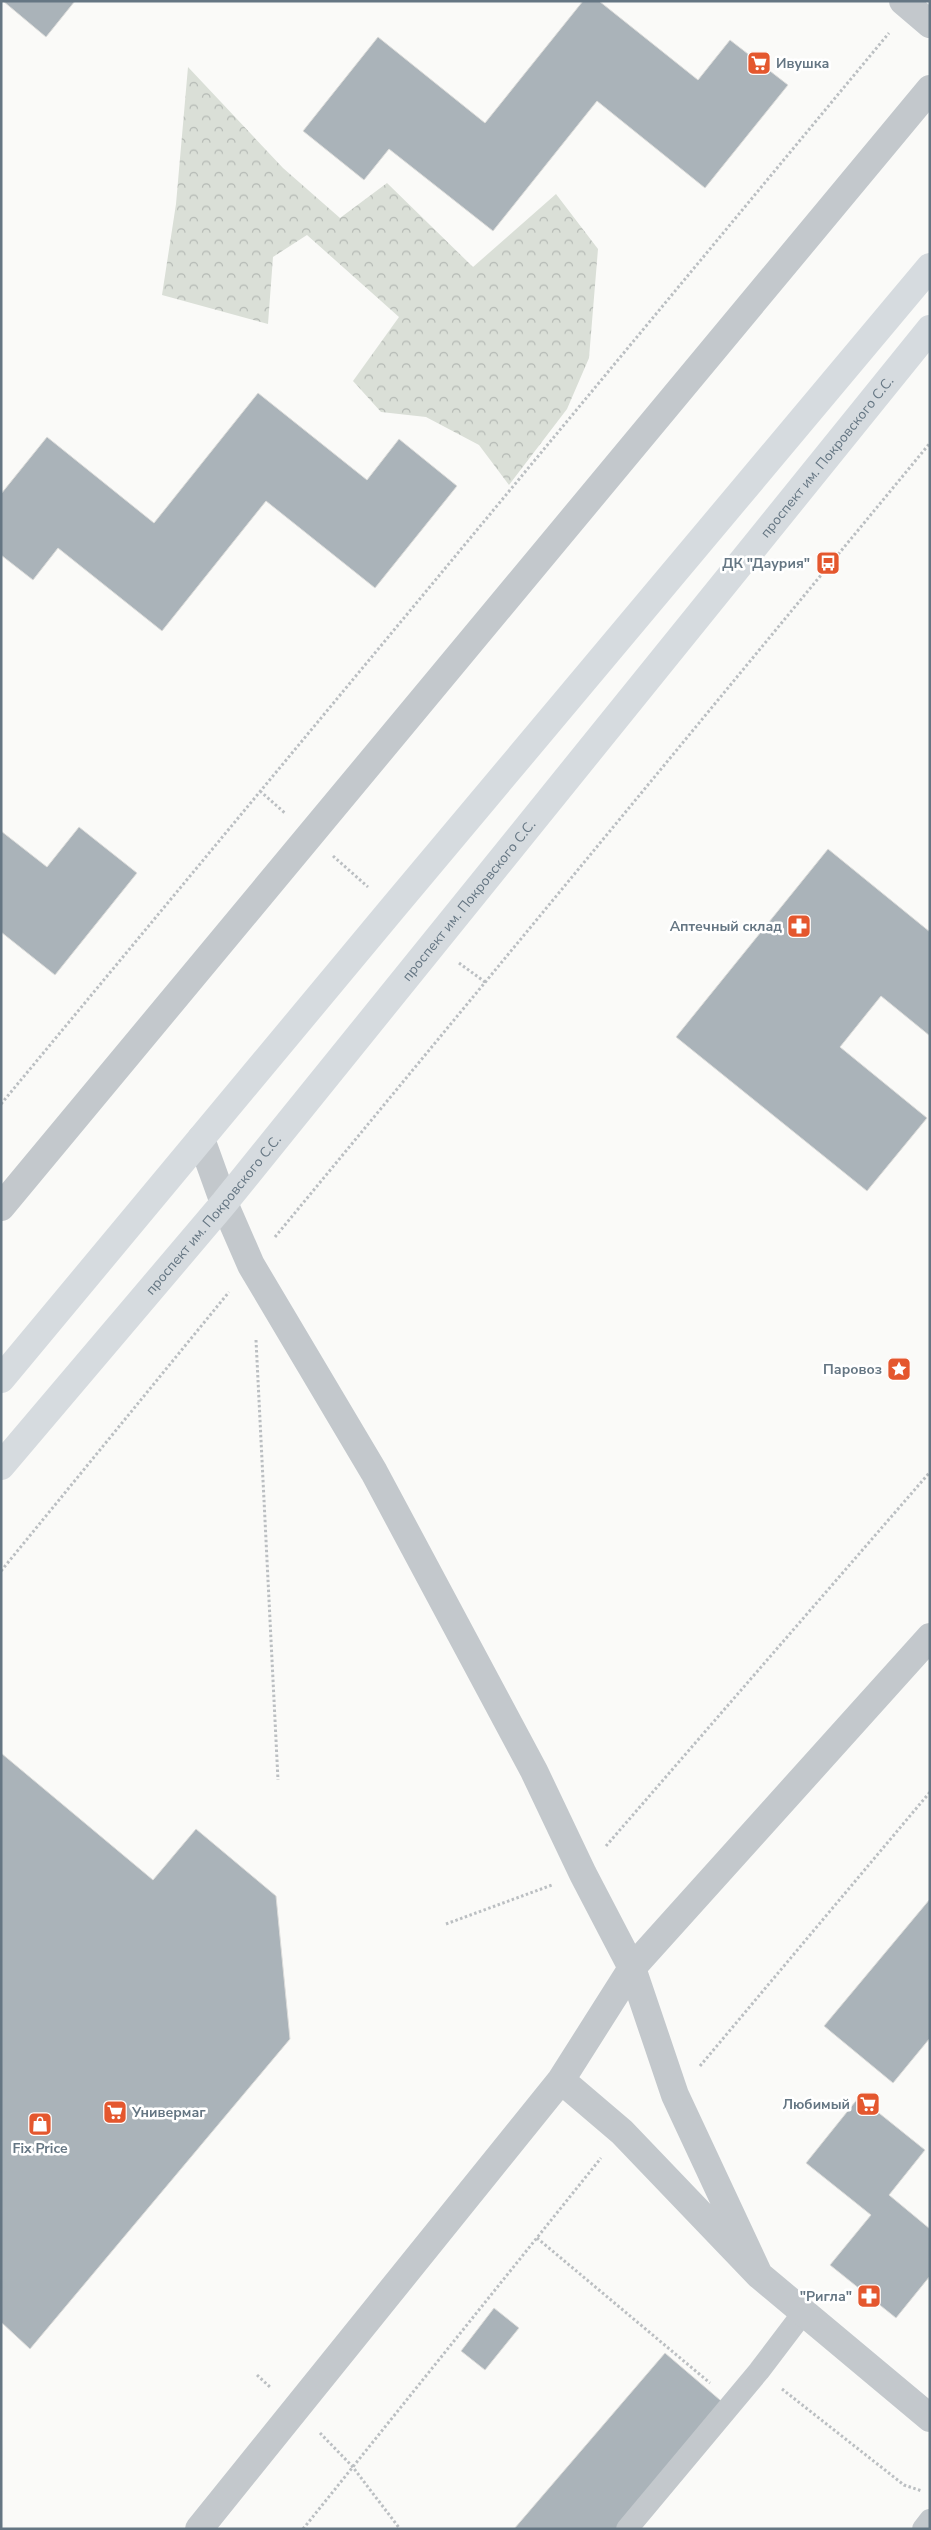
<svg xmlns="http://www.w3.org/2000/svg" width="931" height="2530" viewBox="0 0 931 2530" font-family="'Nunito Sans',sans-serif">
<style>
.forest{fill:url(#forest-crowns)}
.building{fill:#aab3b9;stroke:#dcdcda}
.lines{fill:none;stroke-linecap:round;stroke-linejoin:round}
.path{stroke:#bbbfc2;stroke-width:3;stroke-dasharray:2.5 2.5;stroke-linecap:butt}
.lane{stroke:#c3c8cc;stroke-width:22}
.street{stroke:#c3c8cc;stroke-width:28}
.secondary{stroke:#d6dbdf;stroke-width:28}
.labels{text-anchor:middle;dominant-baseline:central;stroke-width:5;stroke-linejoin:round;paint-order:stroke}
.poi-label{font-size:14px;font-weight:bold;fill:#657683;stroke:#fff;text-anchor:end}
.street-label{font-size:14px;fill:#657683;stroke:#fff}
</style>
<defs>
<pattern id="forest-crowns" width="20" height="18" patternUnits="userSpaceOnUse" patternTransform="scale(1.25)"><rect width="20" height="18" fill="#dadfd7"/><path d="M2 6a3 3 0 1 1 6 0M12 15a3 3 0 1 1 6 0" fill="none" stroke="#b4b9b4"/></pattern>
</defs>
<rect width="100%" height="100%" fill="#fafaf8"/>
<path class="forest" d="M 188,67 L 283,168 L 340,218 L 387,183 L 473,267 L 556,194 L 598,249 L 589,358 L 567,409 L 509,485 L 479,445 L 426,417 L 381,412 L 353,381 L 399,317 L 307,235 L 273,257 L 268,324 L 162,295 L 176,204 Z"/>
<path class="building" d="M 3,1 L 75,1 L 46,37 Z
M 583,1 L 599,1 L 698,80 L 730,40 L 788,85 L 705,188 L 597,101 L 493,231 L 389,149 L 364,180 L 303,131 L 378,37 L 485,123 Z
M 258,393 L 367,480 L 399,439 L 457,486 L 375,588 L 266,501 L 162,631 L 58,548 L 33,580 L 1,555 L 1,494 L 47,437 L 154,523 Z
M 79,827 L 137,873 L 55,975 L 1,932 L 1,831 L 47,867 Z
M 828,849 L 930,932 L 930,1036 L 881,996 L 840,1047 L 927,1118 L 867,1191 L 676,1037 Z
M 1,1753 L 153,1880 L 196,1829 L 276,1896 L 290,2039 L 30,2349 L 1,2322 Z
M 930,1899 L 930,2038 L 893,2083 L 824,2026 Z
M 859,2097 L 925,2150 L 889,2195 L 930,2229 L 930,2276 L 896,2318 L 830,2265 L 871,2215 L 806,2163 Z
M 494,2308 L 519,2328 L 485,2370 L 461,2351 Z
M 665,2353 L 727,2406 L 622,2529 L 514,2529 Z"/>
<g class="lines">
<path class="path" d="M 260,791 L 286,814
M 333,856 L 368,887
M 459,963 L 485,982
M 1,1104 L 889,33
M 275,1237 L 930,443
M 256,1340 L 278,1780
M 1,1571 L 229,1292
M 606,1846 L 930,1472
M 446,1924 L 552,1885
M 700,2066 L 930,1792
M 537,2238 L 710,2383
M 257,2375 L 271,2388
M 782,2389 L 904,2485 L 922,2491
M 320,2433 L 352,2466 L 400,2529
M 303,2529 L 601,2158"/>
<path class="lane" d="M 627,2529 L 759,2371 L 803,2313
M 923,2529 L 930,2520"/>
<path class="street" d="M 903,1 L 930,24
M 1,1207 L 930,89
M 561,2080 L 622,2132 L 759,2275 L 930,2418
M 759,2275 L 675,2095 L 632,1968 L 930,1637
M 199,2529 L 561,2080 L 632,1968 L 583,1874 L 534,1771 L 374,1472 L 251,1265 L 224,1203 L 201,1139"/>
<g class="secondary">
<path d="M 1,1379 L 392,909 L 930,267"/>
<path id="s1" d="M 1,1466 L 224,1203 L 930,329"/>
</g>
</g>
<defs>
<g id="supermarket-square" transform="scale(1.25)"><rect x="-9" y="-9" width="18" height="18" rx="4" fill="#e4572e" stroke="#fff"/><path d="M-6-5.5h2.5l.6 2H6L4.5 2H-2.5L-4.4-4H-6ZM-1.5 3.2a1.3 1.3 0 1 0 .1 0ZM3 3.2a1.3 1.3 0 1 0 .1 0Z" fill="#fff"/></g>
<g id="bus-square" transform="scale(1.25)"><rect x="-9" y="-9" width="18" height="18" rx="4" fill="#e4572e" stroke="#fff"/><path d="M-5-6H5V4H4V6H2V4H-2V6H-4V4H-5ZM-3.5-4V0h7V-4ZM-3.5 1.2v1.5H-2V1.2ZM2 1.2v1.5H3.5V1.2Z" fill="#fff"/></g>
<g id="pharmacy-square" transform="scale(1.25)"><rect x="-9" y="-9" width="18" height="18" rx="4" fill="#e4572e" stroke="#fff"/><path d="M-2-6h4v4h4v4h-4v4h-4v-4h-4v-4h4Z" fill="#fff"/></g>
<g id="sight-square" transform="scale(1.25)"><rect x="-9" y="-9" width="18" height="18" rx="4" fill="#e4572e" stroke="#fff"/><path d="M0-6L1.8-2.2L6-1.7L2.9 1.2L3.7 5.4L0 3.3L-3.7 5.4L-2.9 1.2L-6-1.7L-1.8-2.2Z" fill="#fff"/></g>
<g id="shop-square" transform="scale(1.25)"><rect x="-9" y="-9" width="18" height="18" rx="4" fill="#e4572e" stroke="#fff"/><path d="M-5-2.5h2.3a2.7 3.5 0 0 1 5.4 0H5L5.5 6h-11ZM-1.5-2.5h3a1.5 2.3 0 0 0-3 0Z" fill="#fff"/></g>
</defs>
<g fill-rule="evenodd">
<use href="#supermarket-square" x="759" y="63"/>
<use href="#bus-square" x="828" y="563"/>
<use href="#pharmacy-square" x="799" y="926"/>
<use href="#sight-square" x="899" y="1369"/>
<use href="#supermarket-square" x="868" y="2104"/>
<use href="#supermarket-square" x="115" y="2112"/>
<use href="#shop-square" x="40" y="2124"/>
<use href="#pharmacy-square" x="869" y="2296"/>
</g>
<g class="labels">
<g class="poi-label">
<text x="776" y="63" text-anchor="start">Ивушка</text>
<text x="810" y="563">ДК "Даурия"</text>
<text x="782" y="926">Аптечный склад</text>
<text x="882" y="1369">Паровоз</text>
<text x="850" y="2104">Любимый</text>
<text x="132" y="2112" text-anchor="start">Универмаг</text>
<text x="40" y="2148" text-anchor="middle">Fix Price</text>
<text x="852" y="2296">"Ригла"</text>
</g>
<g class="street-label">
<text stroke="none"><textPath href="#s1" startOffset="1304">проспект им. Покровского С.С.</textPath></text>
<text stroke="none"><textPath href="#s1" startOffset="734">проспект им. Покровского С.С.</textPath></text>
<text stroke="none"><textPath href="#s1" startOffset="329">проспект им. Покровского С.С.</textPath></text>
</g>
</g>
<rect width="931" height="2530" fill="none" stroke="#657683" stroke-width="5"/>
</svg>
